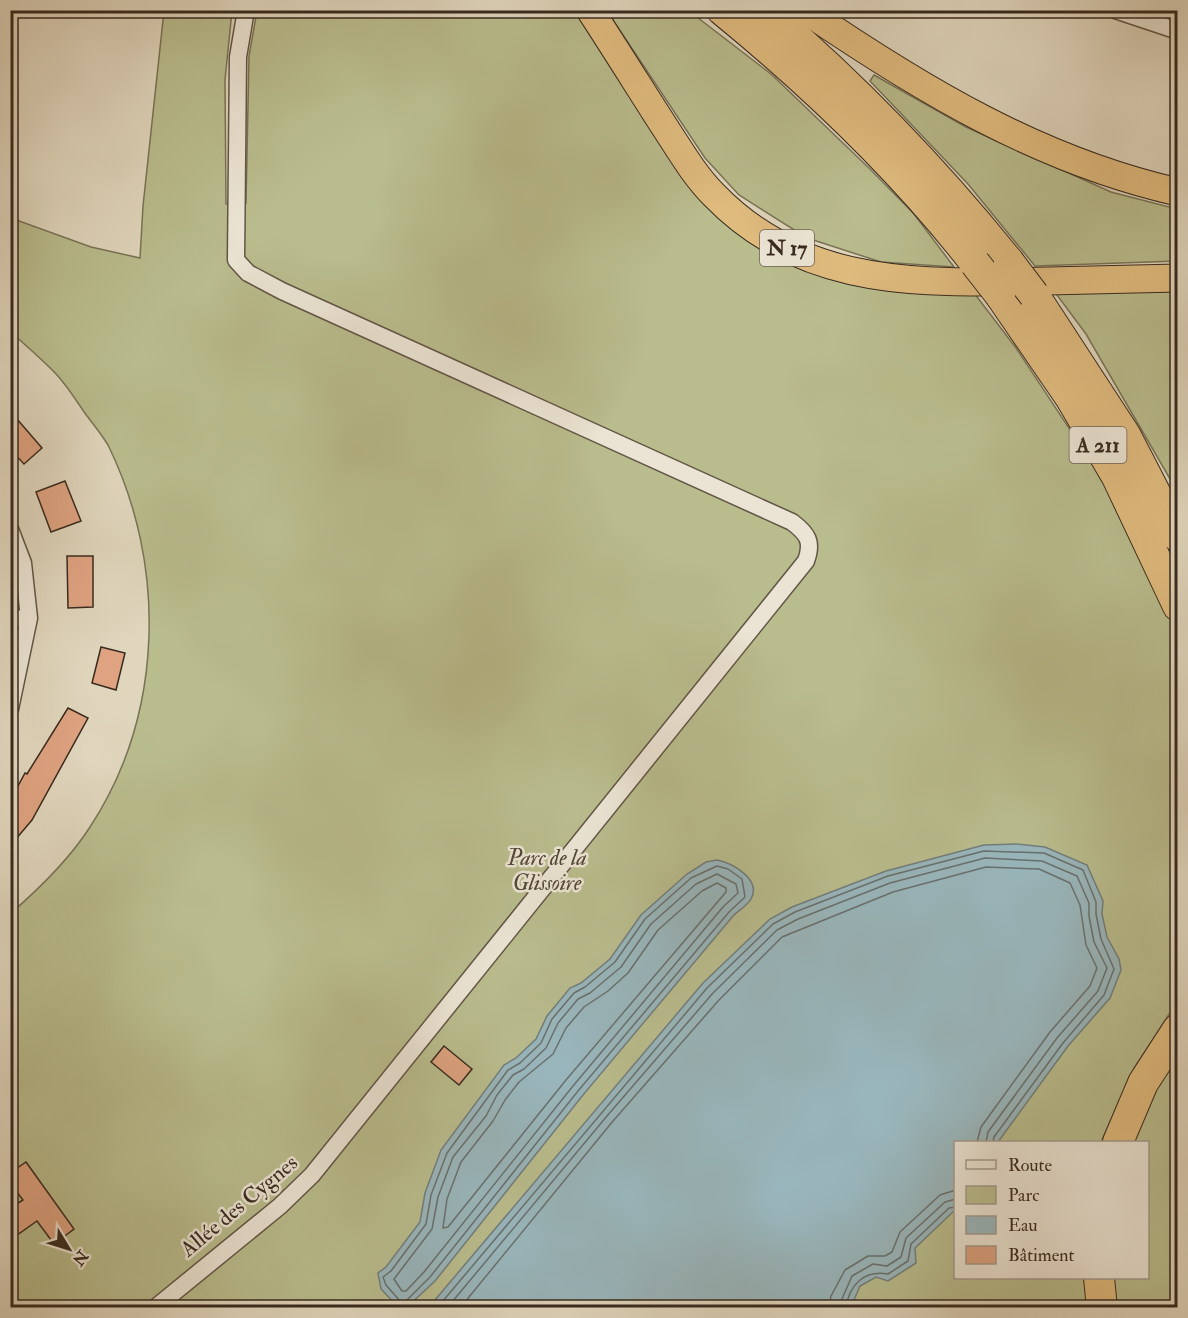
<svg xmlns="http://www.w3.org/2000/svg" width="1188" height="1318" viewBox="0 0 1188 1318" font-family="'IM FELL Double Pica',serif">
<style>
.green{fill:#b9bc8d;stroke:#787356;stroke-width:1.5}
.water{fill:#99b6bc;stroke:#727e7d;stroke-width:1.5}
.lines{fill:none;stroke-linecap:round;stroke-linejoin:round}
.shore{stroke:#68706e;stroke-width:1.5}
.building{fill:#dfa381;stroke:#382a1f;stroke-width:1.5}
.minor-casing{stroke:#625546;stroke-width:19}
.trunk-casing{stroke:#382a1f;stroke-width:29}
.motorway-casing{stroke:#382a1f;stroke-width:32}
.minor{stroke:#ebe4d4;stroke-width:16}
.trunk{stroke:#e0bb7e;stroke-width:27}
.motorway{stroke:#e0bb7e;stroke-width:30}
.motorway-bridge-casing{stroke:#382a1f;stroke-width:32;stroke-linecap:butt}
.motorway-bridge{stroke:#e0bb7e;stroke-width:30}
.labels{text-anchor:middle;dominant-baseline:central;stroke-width:5;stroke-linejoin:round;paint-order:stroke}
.shield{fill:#ebe4d4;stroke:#6e6255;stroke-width:1.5}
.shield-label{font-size:21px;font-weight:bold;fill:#382a1f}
.park-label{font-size:22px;font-style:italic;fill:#524735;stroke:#ebe4d4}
.street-label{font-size:22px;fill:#382a1f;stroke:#ebe4d4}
</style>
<rect width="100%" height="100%" fill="#e0d6bd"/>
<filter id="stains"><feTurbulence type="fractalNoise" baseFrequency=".00333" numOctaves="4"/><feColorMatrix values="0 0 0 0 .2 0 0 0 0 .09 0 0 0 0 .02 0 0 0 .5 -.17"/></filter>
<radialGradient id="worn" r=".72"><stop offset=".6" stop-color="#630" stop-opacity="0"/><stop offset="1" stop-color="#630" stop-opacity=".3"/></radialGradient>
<path class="green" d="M 164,11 L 232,11 L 225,80 L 226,204 L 246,203 L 249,56 L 257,11 L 582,11 L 730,222 L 974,293 L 1016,348 L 1104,481 L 1170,618 L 1177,640 L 1177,1002 L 1134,1068 L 1101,1142 L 956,1142 L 956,1278 L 1090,1278 L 1094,1307 L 11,1307 L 10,914 C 40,888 69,860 90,827 C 164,714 167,565 108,445 C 102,435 94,425 87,416 C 77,402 68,387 57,375 C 43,360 26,346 11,332 L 11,218 L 91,247 L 140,258 L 143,206 Z
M 607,11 L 689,11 L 771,74 L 870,169 L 914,214 L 954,267 L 881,262 L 807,238 L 739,195 L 705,158 Z
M 874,75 L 966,127 L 1111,192 L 1177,209 L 1177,261 L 1035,266 L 968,184 L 870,81 Z
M 1177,284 L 1177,491 L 1086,334 L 1054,291 Z
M 1177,1050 L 1177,1307 L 1116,1307 L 1113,1278 L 1148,1278 L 1148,1142 L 1129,1142 Z"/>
<path class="water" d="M 1017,844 L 1045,847 L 1087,865 L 1103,901 L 1102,914 L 1107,937 L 1119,959 L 1121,970 L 1110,998 L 1068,1046 L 998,1142 L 956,1142 L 955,1210 L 915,1248 L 916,1263 L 888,1281 L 876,1277 L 860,1286 L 851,1307 L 429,1307 L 703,983 L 770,919 L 792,907 L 886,871 L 984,845 Z
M 717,860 C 732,863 762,879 751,899 C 748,905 738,911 733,916 L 583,1095 L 435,1281 L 407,1307 L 398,1307 L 381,1289 L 378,1273 L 386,1267 L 420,1222 L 425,1193 L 441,1150 L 504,1065 L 516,1058 L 536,1039 L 547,1016 L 570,988 L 581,983 L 610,959 L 641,915 L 687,874 L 706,862 Z"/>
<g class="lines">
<path class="shore" d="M 717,866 L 728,869 L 742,879 L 745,897 L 729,912 L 578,1091 L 430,1277 L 405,1302 L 401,1302 L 386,1285 L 383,1277 L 391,1271 L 426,1224 L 431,1195 L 447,1153 L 508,1070 L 520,1063 L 541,1043 L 552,1019 L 574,993 L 585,987 L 615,962 L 645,919 L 691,878 Z
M 717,874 L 736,884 L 738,893 L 723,907 L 573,1086 L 424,1272 L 406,1291 L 402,1291 L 394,1279 L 432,1229 L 438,1197 L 453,1157 L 486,1116 L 497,1095 L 513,1075 L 524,1069 L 546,1048 L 558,1023 L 578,999 L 590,993 L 621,967 L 651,924 L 696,884 Z
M 717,883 L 726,888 L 726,892 L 566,1080 L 448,1227 L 443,1228 L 447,1199 L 461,1162 L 493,1121 L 505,1100 L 519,1082 L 553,1054 L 566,1028 L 584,1007 L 608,991 L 628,973 L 658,930 L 702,891 Z
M 437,1308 L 707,988 L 773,924 L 795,912 L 888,876 L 984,851 L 1044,853 L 1083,870 L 1096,902 L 1096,914 L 1101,939 L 1114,969 L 1104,995 L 1063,1043 L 994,1137 L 993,1142
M 447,1308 L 607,1116 L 713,993 L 777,930 L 798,919 L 890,883 L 985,858 L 1042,861 L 1077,876 L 1089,903 L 1089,916 L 1094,942 L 1107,968 L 1098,991 L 1057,1038 L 988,1132 L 986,1142
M 460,1308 L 613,1121 L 719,1000 L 782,937 L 893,892 L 986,867 L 1039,869 L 1070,883 L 1080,905 L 1086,945 L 1097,968 L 1090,986 L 1050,1032 L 981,1127 L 977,1142
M 829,1308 L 831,1296 L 845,1270 L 868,1256 L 885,1256 L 892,1252 L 900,1232 L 940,1195 L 956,1190
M 838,1308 L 852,1276 L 873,1264 L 887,1266 L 901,1257 L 906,1238 L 945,1202 L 956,1199
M 846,1308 C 849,1284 865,1270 888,1274 L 908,1261 L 911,1244 L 949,1208 L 956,1207"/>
</g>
<path class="building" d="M 10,411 L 42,448 L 24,464 L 10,449 Z
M 65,481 L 81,521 L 51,532 L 36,492 Z
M 67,556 L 93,556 L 93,607 L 68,608 Z
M 101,647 L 125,653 L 116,690 L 92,683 Z
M 68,708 L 88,718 L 32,820 L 10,846 L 10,801 L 25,773 L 27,774 Z
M 444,1046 L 472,1069 L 459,1085 L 431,1062 Z
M 26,1162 L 74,1229 L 54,1244 L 37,1221 L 10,1240 L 10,1208 L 23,1200 L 10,1183 L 10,1173 Z"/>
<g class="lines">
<g class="minor-casing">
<path id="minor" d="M 1115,10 L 1178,31
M 10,529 L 23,563 L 29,618 L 10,709
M 10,619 L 29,618
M 155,1308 L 280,1206 L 312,1175 L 806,561 C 813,542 808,534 792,522 L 282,291 L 248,273 L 236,260 L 238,57 L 246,10"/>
</g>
<g class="trunk-casing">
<path id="trunk" d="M 590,10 C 616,50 641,90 666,129 C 681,152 695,176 714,195 C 796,280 900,283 1009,282 C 1065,281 1121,279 1178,278
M 805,10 C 921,89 1040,161 1178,192"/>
</g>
<g class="motorway-casing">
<path id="motorway" d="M 722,10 C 815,86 901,168 975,263
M 765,10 C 855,87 935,170 1009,262
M 1000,295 L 1070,397 L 1117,477 L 1178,606
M 1034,295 L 1126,436 L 1178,537
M 1118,1142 L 1143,1083 L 1178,1029
M 1099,1278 L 1102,1308"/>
</g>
<use href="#minor" class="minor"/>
<use href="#trunk" class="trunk"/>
<use href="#motorway" class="motorway"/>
<g class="motorway-bridge-casing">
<path id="motorway-bridge" d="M 1009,262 L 1034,295
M 975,263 L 1000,295"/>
</g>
<use href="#motorway-bridge" class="motorway-bridge"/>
</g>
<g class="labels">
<g class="shield">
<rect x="760" y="230" width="54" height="36" rx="4.5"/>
<rect x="1069.5" y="427" width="57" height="36" rx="4.5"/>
</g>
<g class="shield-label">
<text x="787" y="248">N 17</text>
<text x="1098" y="445">A 211</text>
</g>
<g class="park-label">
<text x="547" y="858">Parc de la<tspan x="547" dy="25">Glissoire</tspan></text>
</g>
<g class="street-label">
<text transform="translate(239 1206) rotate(-40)">Allée des Cygnes</text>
</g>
</g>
<rect width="1188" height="1318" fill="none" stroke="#e0d6bd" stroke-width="36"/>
<rect x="12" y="12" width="1164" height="1294" fill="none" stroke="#382a1f" stroke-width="3"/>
<rect x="18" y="18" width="1152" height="1282" fill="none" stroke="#382a1f" stroke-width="1.5"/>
<rect x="954" y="1141" width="195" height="138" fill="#ebe4d4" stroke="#a39a8c" stroke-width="1.5"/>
<rect x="966" y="1160" width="30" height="9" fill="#ebe4d4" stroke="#a39a8c" stroke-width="1.5"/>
<text x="1008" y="1171" font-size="18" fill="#382a1f">Route</text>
<rect x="966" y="1186" width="30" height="18" fill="#b9bc8d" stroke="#a39a8c" stroke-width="1.5"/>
<text x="1008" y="1201" font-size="18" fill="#382a1f">Parc</text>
<rect x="966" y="1216" width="30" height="18" fill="#99b6bc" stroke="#a39a8c" stroke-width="1.5"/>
<text x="1008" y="1231" font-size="18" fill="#382a1f">Eau</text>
<rect x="966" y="1246" width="30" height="18" fill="#dfa381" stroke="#a39a8c" stroke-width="1.5"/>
<text x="1008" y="1261" font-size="18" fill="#382a1f">Bâtiment</text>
<g transform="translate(69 1249) rotate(128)" stroke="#ebe4d4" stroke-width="4.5" paint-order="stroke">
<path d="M0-4.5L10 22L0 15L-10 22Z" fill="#382a1f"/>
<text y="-9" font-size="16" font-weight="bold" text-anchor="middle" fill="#382a1f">N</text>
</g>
<rect width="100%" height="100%" filter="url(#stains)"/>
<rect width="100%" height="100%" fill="url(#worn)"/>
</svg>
